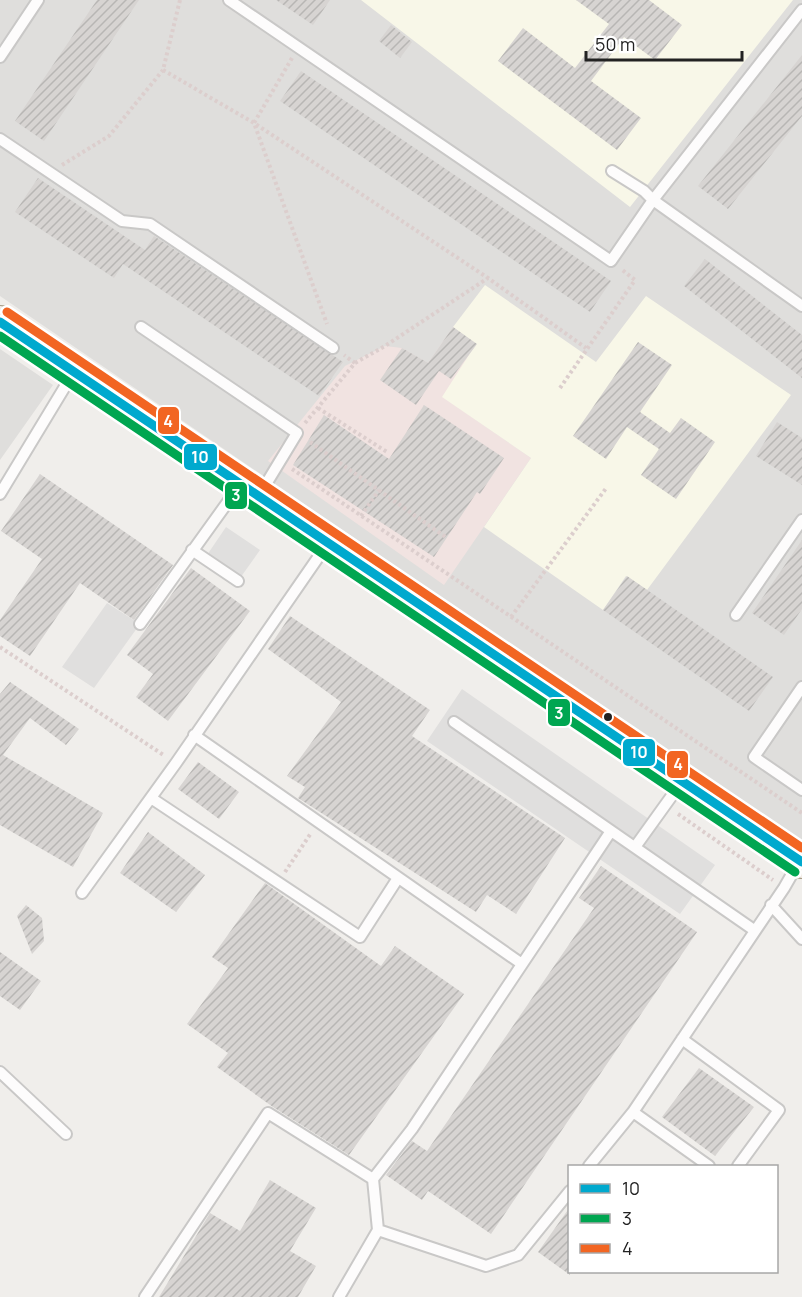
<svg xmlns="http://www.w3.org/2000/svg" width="802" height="1297" viewBox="0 0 802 1297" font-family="Manrope,sans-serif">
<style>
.residential{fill:#dfdedc}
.commercial{fill:#f1e3e1}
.education{fill:#f8f7e8}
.parking{fill:#e0dfde}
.building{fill:url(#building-hatch)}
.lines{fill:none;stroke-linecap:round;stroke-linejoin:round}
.lane-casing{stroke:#c9c8c7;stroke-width:14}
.primary-casing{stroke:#a79c86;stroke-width:34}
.path{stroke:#dccecd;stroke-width:4;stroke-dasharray:3 3;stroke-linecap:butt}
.lane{stroke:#fdfcfc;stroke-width:10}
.primary{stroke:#f3ede7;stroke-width:32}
.bus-1-casing{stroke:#fff;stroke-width:14}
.bus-2-casing{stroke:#fff;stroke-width:14}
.bus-3-casing{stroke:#fff;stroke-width:14}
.bus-1{stroke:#00a9ce;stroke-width:9}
.bus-2{stroke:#00a651;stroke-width:9}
.bus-3{stroke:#f26522;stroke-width:9}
.bus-dot{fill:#222;stroke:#fff;stroke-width:2}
.line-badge{stroke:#fff;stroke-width:2}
.badge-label{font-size:16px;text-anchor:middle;font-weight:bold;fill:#fff}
</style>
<defs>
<pattern id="building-hatch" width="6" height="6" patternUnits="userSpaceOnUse" patternTransform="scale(1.5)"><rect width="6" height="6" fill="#d7d4d2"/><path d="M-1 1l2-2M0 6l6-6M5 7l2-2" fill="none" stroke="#b8b6b4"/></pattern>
</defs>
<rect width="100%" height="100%" fill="#f0eeeb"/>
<path class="residential" d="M 0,0 L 802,0 L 802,844 L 0,296 Z
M 0,349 L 53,385 L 0,460 Z"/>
<path class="commercial" d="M 453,327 L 477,344 L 443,397 L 531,458 L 444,585 L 268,461 L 345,366 L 385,346 L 402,348 L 428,363 Z"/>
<path class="education" d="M 361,0 L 793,0 L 630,207 Z
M 485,285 L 596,362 L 646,296 L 791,395 L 647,590 L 626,576 L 603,610 L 484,527 L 531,458 L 442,397 L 476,344 L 453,327 Z"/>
<path class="parking" d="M 226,527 L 260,550 L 238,581 L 205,558 Z
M 107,603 L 140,624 L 94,688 L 62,667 Z
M 462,689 L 715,865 L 680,914 L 427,741 Z"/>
<path class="building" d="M 97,0 L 139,0 L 44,141 L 15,121 Z
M 276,0 L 330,0 L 313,25 Z
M 576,0 L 649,0 L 682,25 L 655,60 L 624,37 L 591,81 L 641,118 L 617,150 L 498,61 L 523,28 L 575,68 L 609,24 Z
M 391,25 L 412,42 L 400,58 L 379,41 Z
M 802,55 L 802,116 L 728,209 L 698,186 Z
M 301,71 L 611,281 L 590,312 L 280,101 Z
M 38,178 L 145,250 L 154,236 L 343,362 L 319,396 L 123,264 L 114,278 L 15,212 Z
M 705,259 L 802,335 L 802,378 L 684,286 Z
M 453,327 L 477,344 L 451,379 L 439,371 L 416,405 L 380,380 L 402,348 L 430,364 L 428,363 Z
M 638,342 L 672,365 L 640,412 L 670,433 L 681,418 L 715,442 L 676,499 L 641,475 L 659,449 L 627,427 L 606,459 L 573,436 Z
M 424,405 L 504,458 L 480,494 L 477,492 L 434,557 L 293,465 L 324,415 L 389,459 Z
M 777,422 L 802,438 L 802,485 L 756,456 Z
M 40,474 L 173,565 L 134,620 L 80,583 L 30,656 L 0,636 L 0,620 L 42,559 L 1,531 Z
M 802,540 L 802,609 L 784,635 L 752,613 Z
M 191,568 L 250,611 L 168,721 L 136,697 L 153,674 L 127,655 Z
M 627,576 L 773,677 L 749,711 L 603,610 Z
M 290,616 L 430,710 L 412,736 L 565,838 L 516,914 L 487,895 L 476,912 L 298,798 L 305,787 L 287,776 L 341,702 L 268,649 Z
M 10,682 L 79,729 L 66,745 L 30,718 L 3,755 L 103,813 L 73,867 L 0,825 L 0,694 Z
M 198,762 L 239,792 L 219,819 L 178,789 Z
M 148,832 L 205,875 L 176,912 L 120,873 Z
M 601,866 L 697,932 L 491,1234 L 428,1191 L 422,1200 L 386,1175 L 412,1141 L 427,1151 L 594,908 L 579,898 Z
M 265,883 L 381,966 L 395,946 L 464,994 L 349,1155 L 273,1107 L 217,1067 L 228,1053 L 187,1024 L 228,968 L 212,957 Z
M 26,905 L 42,918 L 44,941 L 32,954 L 17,916 Z
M 0,952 L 41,981 L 20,1010 L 0,996 Z
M 699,1068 L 754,1107 L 715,1156 L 662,1117 Z
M 270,1180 L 316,1208 L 290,1251 L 316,1266 L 298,1297 L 159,1297 L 210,1213 L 240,1231 Z
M 570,1207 L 570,1275 L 538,1252 Z"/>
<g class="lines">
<g class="lane-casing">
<path id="lane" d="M 229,0 L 611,261 L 653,200 L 802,306
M 0,57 L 38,0
M 0,139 L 122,221 L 150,224 L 333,348
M 612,171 L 644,191 L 653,200 L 802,10
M 141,327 L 297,433 L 260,494
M 0,494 L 72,375
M 192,550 L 238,581
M 736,615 L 802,520
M 140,624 L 240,485
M 802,687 L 754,757 L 802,790
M 454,722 L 754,930
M 194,735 L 522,964
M 151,798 L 360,937 L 398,878
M 635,847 L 681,783
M 82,893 L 176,763 L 326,546
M 771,905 L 802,939
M 682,1039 L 779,1110 L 738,1166
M 0,1072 L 66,1134
M 589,1166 L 633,1112
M 709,1166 L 633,1112 L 784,888 L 799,862
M 378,1230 L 486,1266 L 518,1255 L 570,1191
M 145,1297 L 268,1113 L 373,1179 L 412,1129 L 611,831
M 339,1297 L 378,1230 L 373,1179"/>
</g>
<g class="primary-casing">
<path id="primary" d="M 0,322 L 802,862"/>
</g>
<path class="path" d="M 180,0 L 163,70 L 254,123 L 327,324
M 292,58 L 254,123 L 488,278 L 586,348
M 62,165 L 109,136 L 163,70
M 355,363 L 385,346 L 488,278
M 560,388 L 635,280 L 621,269
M 318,408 L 387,452
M 305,423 L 355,363 L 344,355
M 310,442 L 447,538
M 292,469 L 802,813
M 361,516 L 379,490
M 511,617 L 607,487
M 0,647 L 165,756
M 678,814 L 773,880
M 285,872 L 311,833"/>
<use href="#lane" class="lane"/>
<use href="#primary" class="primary"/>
<g class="bus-1-casing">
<path id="bus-1" d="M 0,322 L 802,862"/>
</g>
<g class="bus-2-casing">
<path id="bus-2" d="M 0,336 L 795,872"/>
</g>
<g class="bus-3-casing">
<path id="bus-3" d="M 7,312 L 802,848"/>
</g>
<use href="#bus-1" class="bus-1"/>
<use href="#bus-2" class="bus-2"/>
<use href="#bus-3" class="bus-3"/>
</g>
<circle class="bus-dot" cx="608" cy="717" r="5"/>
<g class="line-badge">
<rect x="157" y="406" width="23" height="29" rx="6" fill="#f26522"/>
<rect x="183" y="443" width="35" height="28" rx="6" fill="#00a9ce"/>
<rect x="224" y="481" width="24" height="29" rx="6" fill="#00a651"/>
<rect x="547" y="698" width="24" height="29" rx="6" fill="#00a651"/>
<rect x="622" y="738" width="34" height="29" rx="6" fill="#00a9ce"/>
<rect x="666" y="750" width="23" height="29" rx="6" fill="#f26522"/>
</g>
<g class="badge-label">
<text x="168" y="427">4</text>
<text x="200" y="463">10</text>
<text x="236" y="501">3</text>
<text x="559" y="719">3</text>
<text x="639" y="758">10</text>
<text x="678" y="770">4</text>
</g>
<rect x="568" y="1165" width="210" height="108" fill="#ffffff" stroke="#a7a7a7" stroke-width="1.5"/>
<rect x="580" y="1184" width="30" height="9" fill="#00a9ce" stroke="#a7a7a7" stroke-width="1.5"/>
<text x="622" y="1195" font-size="18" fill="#222222">10</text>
<rect x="580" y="1214" width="30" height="9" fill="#00a651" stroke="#a7a7a7" stroke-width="1.5"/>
<text x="622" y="1225" font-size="18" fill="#222222">3</text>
<rect x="580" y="1244" width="30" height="9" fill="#f26522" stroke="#a7a7a7" stroke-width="1.5"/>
<text x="622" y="1255" font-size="18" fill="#222222">4</text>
<path d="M586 51v9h156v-9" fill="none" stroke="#222222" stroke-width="3"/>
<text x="595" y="51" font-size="18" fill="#222222" stroke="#ffffff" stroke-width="4.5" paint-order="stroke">50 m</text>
</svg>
